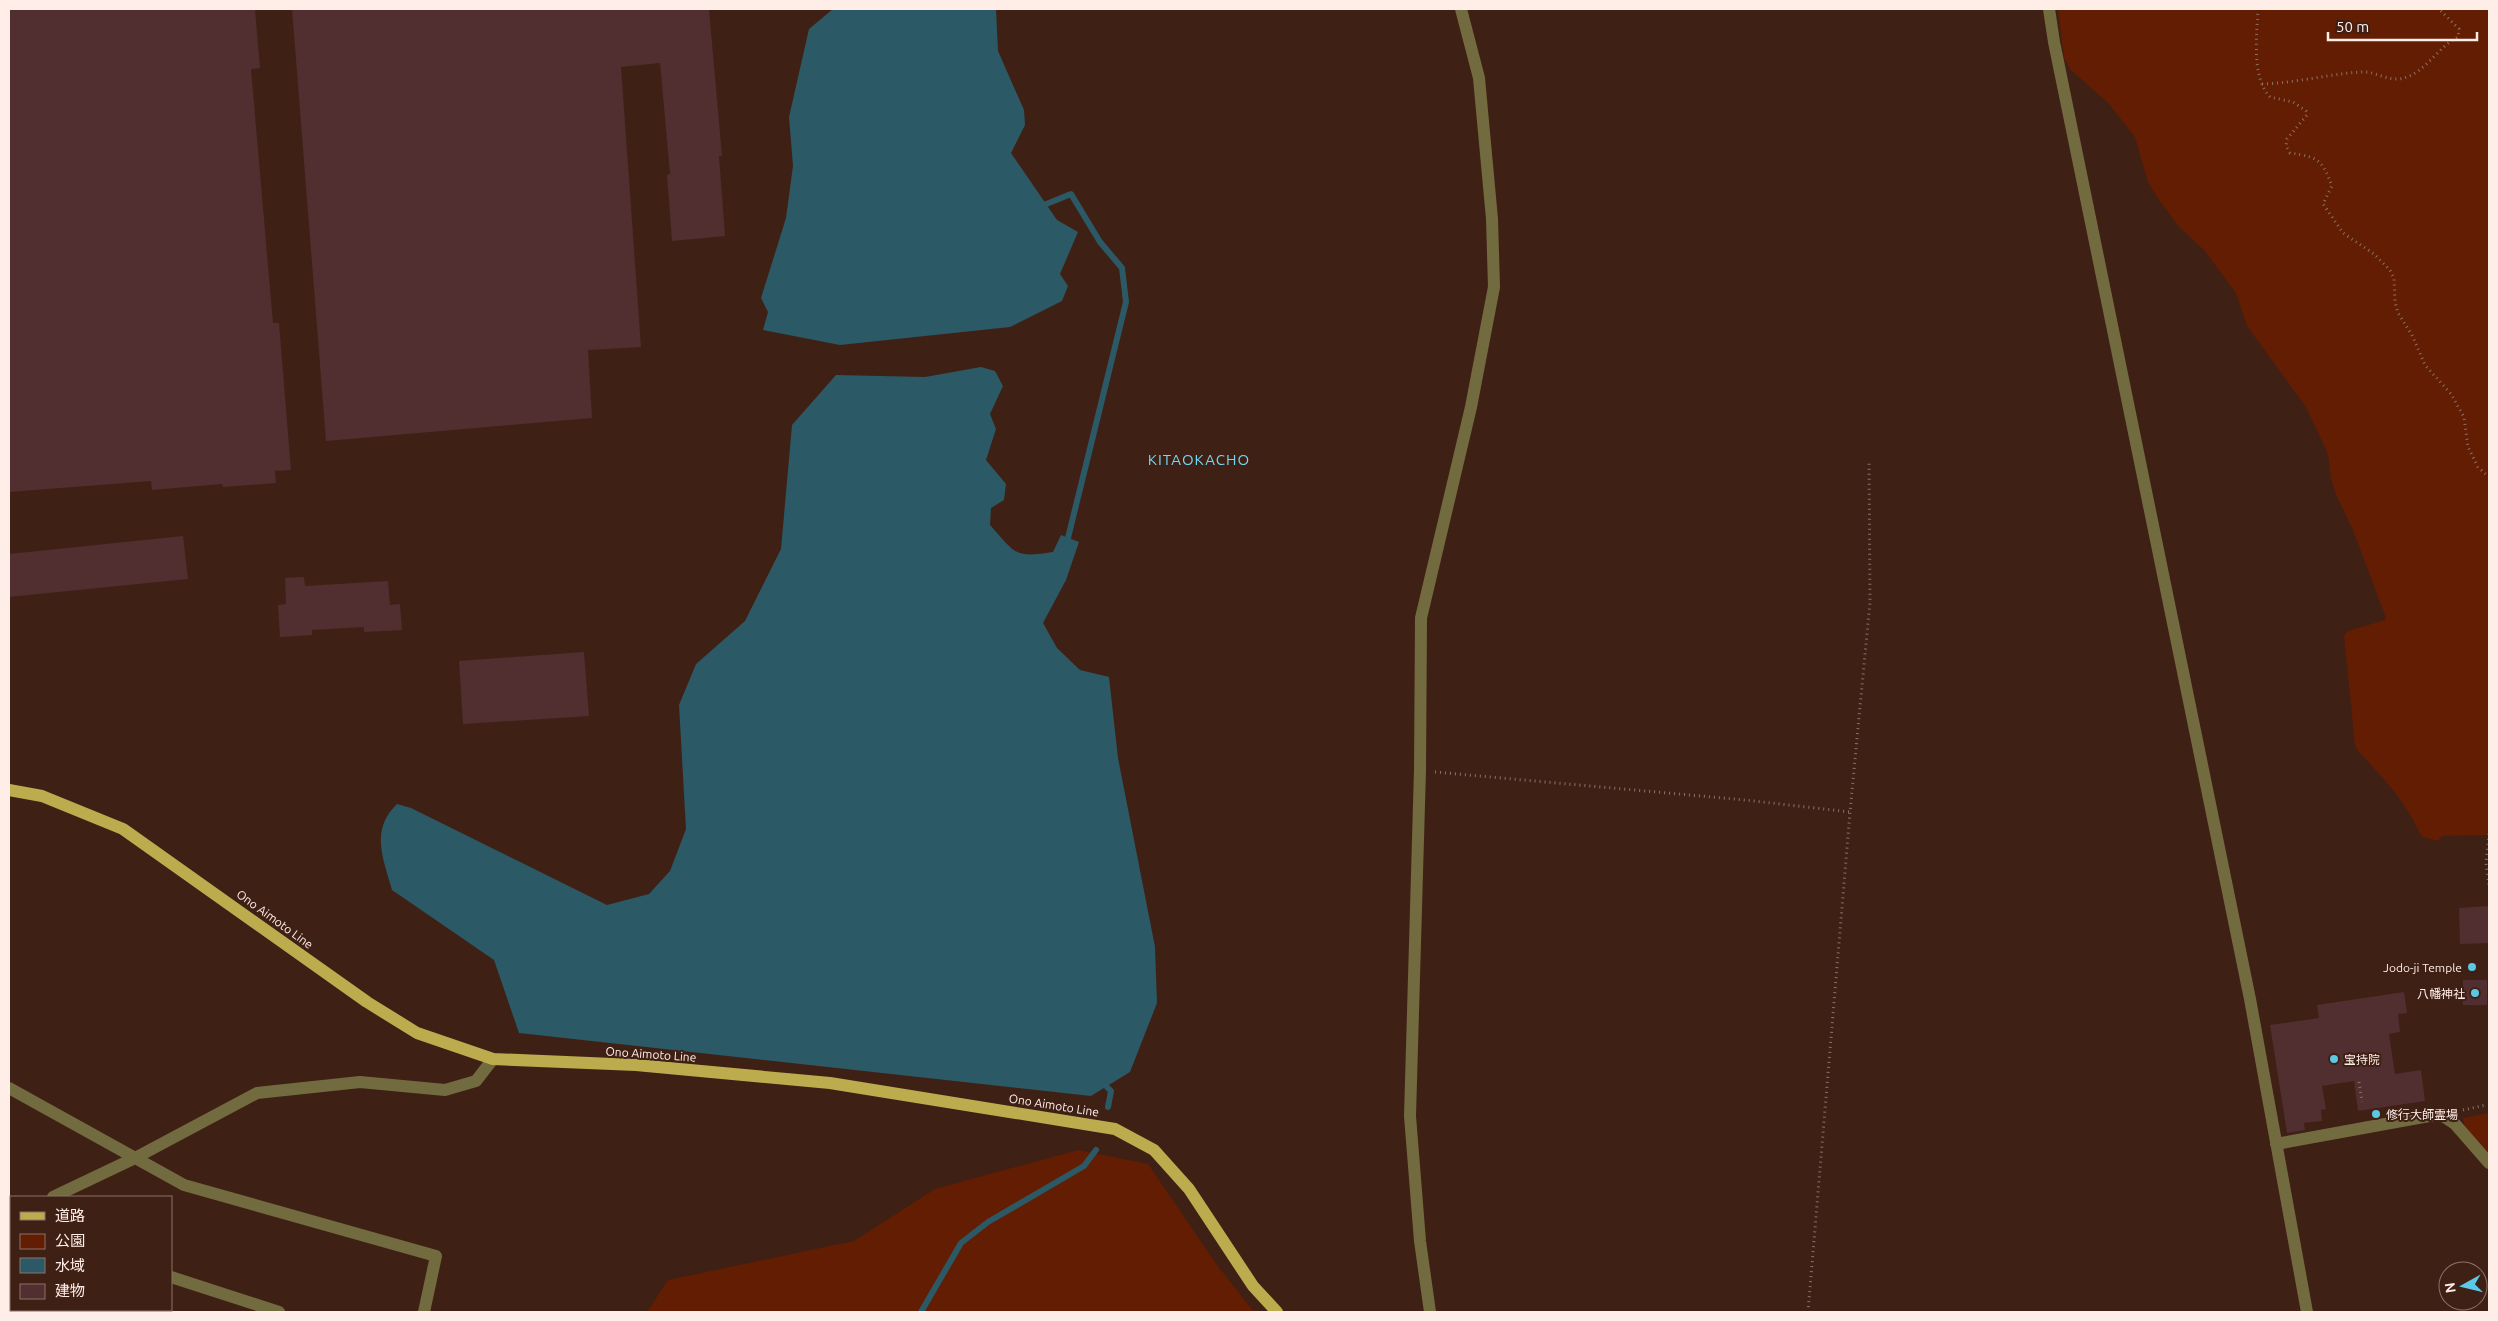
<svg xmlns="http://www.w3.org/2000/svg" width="2498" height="1321" viewBox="0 0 2498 1321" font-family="Ubuntu,'Noto Sans JP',sans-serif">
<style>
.green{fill:#631d02}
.water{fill:#2b5966}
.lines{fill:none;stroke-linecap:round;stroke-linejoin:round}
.stream{stroke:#2b5966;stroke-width:6}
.building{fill:#512e2f}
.path{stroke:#8b7168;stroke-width:3;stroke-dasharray:1 4;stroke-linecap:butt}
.minor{stroke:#736b40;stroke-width:12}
.major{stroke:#bdac4e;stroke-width:12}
.poi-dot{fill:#5bc8e6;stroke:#3f2015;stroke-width:2}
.labels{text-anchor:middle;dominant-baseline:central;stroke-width:4;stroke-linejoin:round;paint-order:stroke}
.street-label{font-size:12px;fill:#ffeee8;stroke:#3f2015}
.poi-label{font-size:12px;fill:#ffeee8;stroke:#3f2015;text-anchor:end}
.quarter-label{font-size:15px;letter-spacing:1px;fill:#75d7f3;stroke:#3f2015}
</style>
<rect width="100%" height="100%" fill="#3f2015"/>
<path class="green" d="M 2058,9 L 2489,9 L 2489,835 L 2443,836 L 2437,841 L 2421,836 C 2407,802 2383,778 2358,751 L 2355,745 L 2344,636 L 2348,631 L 2385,620 L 2386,618 L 2353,530 L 2337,497 L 2331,479 L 2328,454 L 2306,407 L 2247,326 L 2236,293 L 2204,250 L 2179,227 L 2159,200 L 2148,182 L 2135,137 L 2109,104 L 2070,69 L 2064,58 Z
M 2489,1113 L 2489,1155 L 2465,1128 L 2463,1118 Z
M 1078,1150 L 1148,1164 L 1217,1265 L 1254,1312 L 647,1312 L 668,1280 L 854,1241 L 935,1189 Z"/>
<path class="water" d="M 833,9 L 996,9 L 998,51 L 1024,110 L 1025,125 L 1011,153 L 1057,220 L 1078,232 L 1060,274 L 1068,286 L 1062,301 L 1010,327 L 840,345 L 763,330 L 768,312 L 761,298 L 786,218 L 793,166 L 789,117 L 809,29 Z
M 981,367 L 995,371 L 1003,386 L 990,414 L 996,429 L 986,460 L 1006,484 L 1004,500 L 991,508 L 990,525 C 1016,554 1014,558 1053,552 L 1061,535 L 1079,542 L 1066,580 L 1043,623 L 1057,648 L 1080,670 L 1109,677 L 1118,758 L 1155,947 L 1157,1003 L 1130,1072 L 1091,1096 L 519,1033 L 494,960 L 392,890 C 383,858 370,830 397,804 L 411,808 L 607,905 L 649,894 L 670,871 L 686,829 L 679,705 L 696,664 L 745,621 L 781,549 L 792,425 L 836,375 L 925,377 Z"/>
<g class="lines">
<path class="stream" d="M 1039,207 L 1071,194 L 1100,242 L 1122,268 L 1126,302 L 1066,546
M 1101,1081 L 1111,1091 L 1108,1107
M 921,1312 L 961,1243 L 988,1222 L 1084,1166 L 1096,1150"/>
</g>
<path class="building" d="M 9,9 L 255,9 L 260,68 L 251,69 L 273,323 L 279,323 L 291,470 L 275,471 L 276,483 L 223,487 L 222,484 L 152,490 L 151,481 L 9,492 Z
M 292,9 L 709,9 L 722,156 L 719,156 L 725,236 L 672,241 L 667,175 L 670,174 L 660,63 L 621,67 L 641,347 L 588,350 L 592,418 L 326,441 Z
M 183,536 L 188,579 L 9,597 L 9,554 Z
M 304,577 L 305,586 L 388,581 L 390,605 L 400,604 L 402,630 L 364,632 L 364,627 L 312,630 L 312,635 L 280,637 L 278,605 L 286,604 L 285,578 Z
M 584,652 L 589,716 L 463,724 L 459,661 Z
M 2489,906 L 2489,943 L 2460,944 L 2459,908 Z
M 2463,980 L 2487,980 L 2487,1005 L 2463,1005 Z
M 2404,992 L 2407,1013 L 2398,1014 L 2400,1032 L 2389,1034 L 2395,1074 L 2421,1070 L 2425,1101 L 2358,1111 L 2354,1081 L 2322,1086 L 2326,1109 L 2321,1110 L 2322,1121 L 2304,1123 L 2305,1130 L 2287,1133 L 2270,1025 L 2319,1018 L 2317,1005 Z"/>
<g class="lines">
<path class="path" d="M 2258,9 C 2257,34 2251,77 2270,97 L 2293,102 L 2306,111 L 2307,115 L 2287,139 L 2286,146 L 2290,153 C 2319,157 2322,160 2332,186 L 2323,204 L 2343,233 L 2374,254 L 2390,270 L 2394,278 L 2395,302 L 2398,313 L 2412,335 L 2425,365 L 2451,394 L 2464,417 L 2468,447 L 2478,467 L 2489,477
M 2262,84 C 2296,83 2328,74 2362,72 C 2377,71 2390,84 2407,77 C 2428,69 2438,47 2458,37 L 2459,29 L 2439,9
M 1435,772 L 1745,800 L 1850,812
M 2489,834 L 2486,863 L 2489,886
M 2359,1082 L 2362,1102
M 2463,1110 L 2486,1105
M 1808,1312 L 1850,812 L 1870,602 L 1869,460"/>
<path class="minor" d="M 2049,9 L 2054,42 L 2250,999 L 2307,1312
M 9,1088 L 184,1185 L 436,1256 L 424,1312
M 2276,1144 L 2440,1114 L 2455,1124 L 2489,1163
M 53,1197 L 135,1158 L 257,1093 L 360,1082 L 445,1090 L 476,1081 L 493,1059
M 9,1218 L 11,1217
M 171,1277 L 279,1312
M 99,1310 L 100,1312
M 1430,1312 L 1420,1241 L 1410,1116 L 1420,770 L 1421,618 L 1471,407 L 1494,287 L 1492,219 L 1479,78 L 1461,9"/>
<path class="major" d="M 9,790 L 42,796 L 123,829 L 367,1002 L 417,1033 L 493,1059 L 636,1065 L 830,1083 L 1115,1129 L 1154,1150 L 1189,1189 L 1253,1286 L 1277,1312"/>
</g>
<g class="poi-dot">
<circle cx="2472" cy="967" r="5"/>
<circle cx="2475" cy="993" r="5"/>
<circle cx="2334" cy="1059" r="5"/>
<circle cx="2376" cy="1114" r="5"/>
</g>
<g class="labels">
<g class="street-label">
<text transform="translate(275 919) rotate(36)">Ono Aimoto Line</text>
<text transform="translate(651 1054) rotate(4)">Ono Aimoto Line</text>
<text transform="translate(1054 1105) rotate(9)">Ono Aimoto Line</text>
</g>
<g class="poi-label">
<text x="2462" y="967">Jodo-ji Temple</text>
<text x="2465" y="993">八幡神社</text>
<text x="2344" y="1059" text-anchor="start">宝持院</text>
<text x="2386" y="1114" text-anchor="start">修行大師霊場</text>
</g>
<g class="quarter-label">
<text x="1199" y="459">KITAOKACHO</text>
</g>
</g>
<rect width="2498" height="1321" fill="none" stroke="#ffeee8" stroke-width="20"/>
<rect x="10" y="1196" width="162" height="115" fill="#3f2015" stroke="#8c7269"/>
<rect x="20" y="1212" width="25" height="8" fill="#bdac4e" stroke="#8c7269"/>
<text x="55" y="1221" font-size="15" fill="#ffeee8">道路</text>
<rect x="20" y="1234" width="25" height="15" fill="#631d02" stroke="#8c7269"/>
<text x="55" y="1246" font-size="15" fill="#ffeee8">公園</text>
<rect x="20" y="1258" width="25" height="15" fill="#2b5966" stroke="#8c7269"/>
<text x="55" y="1271" font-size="15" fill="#ffeee8">水域</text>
<rect x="20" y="1284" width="25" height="15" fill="#512e2f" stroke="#8c7269"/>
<text x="55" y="1296" font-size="15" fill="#ffeee8">建物</text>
<g transform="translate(2463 1286) rotate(262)"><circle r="24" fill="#3f2015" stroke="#8c7269"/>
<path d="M0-4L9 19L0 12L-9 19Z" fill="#5bc8e6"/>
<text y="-8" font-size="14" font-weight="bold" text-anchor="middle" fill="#ffeee8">N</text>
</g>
<path d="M2328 32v8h149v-8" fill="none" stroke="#ffeee8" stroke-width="2.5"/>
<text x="2336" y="32" font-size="15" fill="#ffeee8" stroke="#3f2015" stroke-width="4" paint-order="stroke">50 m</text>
</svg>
